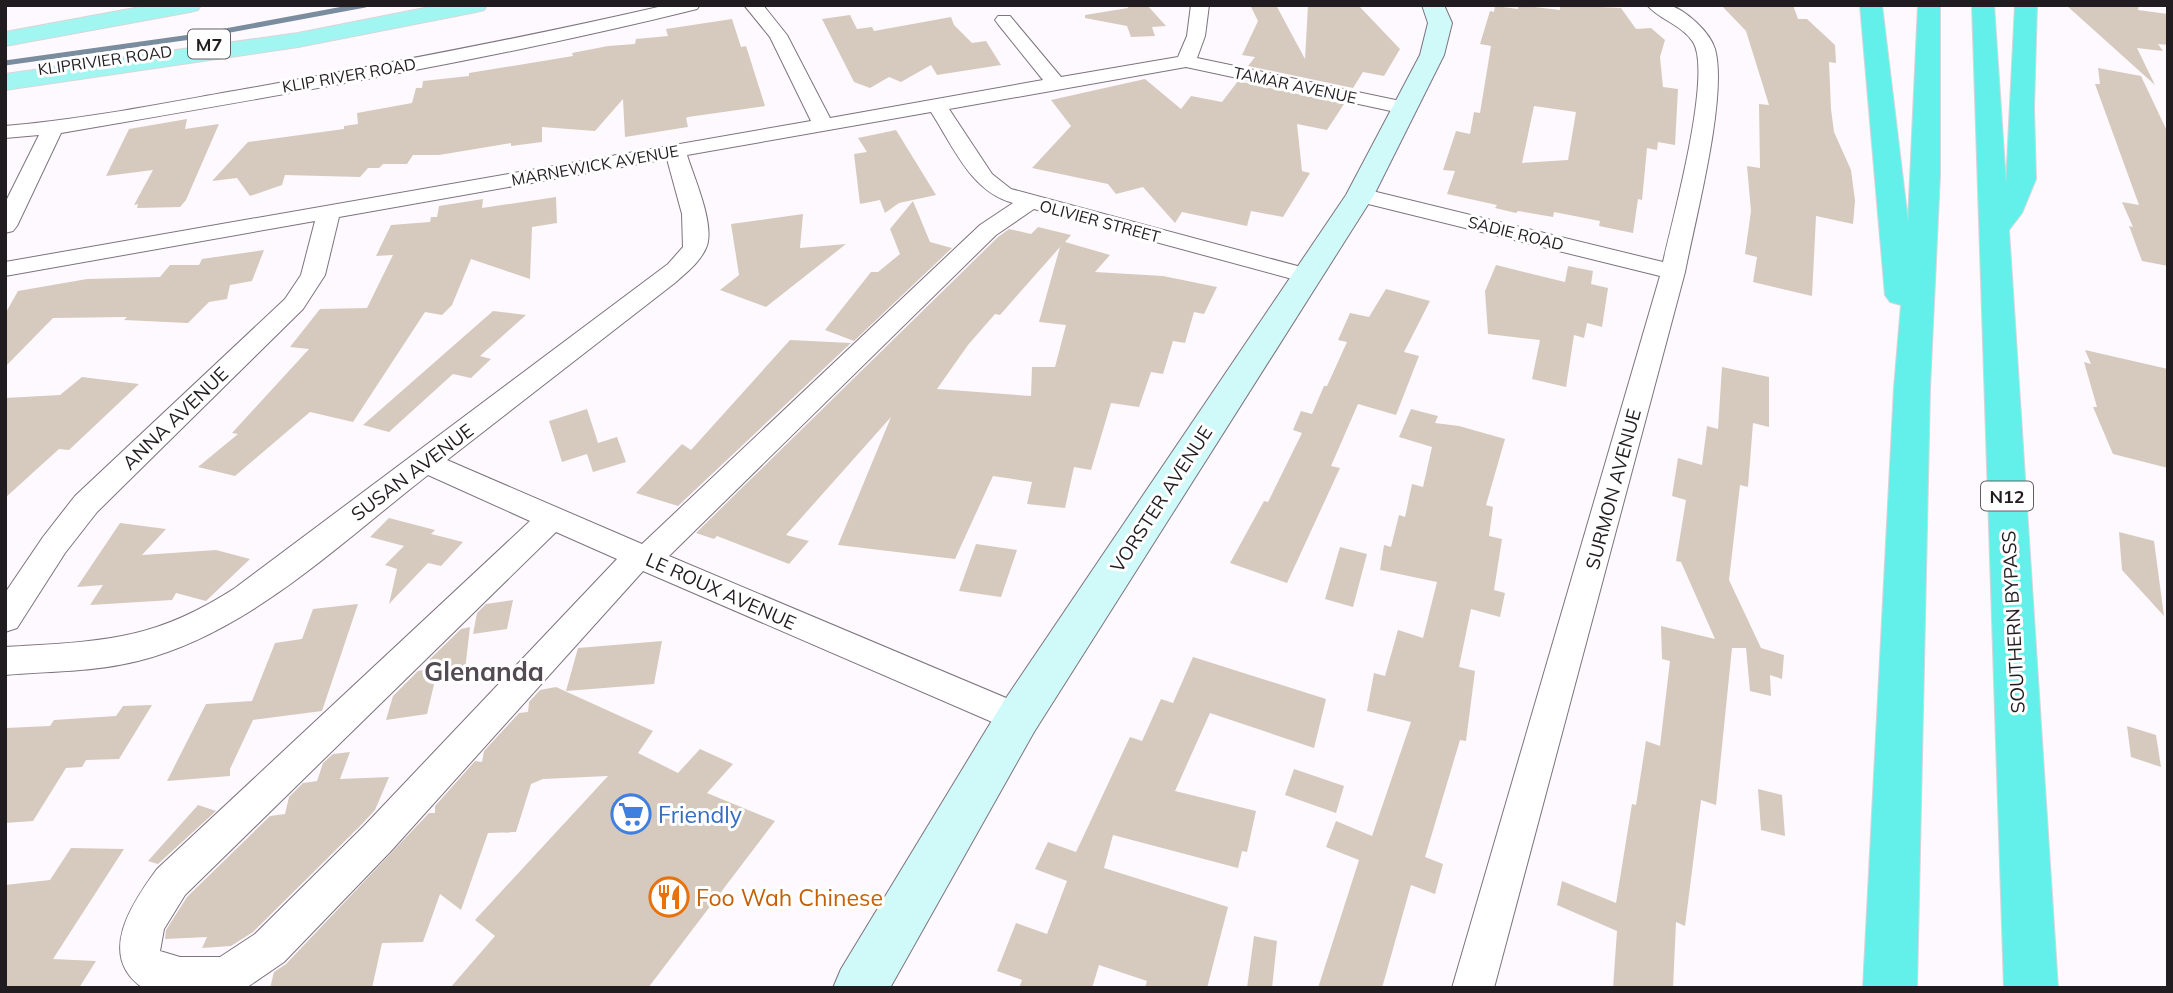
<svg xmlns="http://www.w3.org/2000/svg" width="2173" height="993" viewBox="0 0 2173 993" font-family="Mulish,sans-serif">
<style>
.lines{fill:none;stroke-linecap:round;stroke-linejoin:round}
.stream{stroke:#7a8d9f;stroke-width:5}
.building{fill:#d6cabe;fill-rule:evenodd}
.street-casing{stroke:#7e737e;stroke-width:2}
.secondary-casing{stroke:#7e737e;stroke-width:2}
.primary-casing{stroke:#d7d6d7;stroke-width:2}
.highway-casing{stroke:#d7d6d7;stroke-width:2}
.street{fill:#fff;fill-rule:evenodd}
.secondary{fill:#d0faf9;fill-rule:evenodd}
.primary{fill:#a2f6f2;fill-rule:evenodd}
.highway{fill:#64f0ea;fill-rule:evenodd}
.labels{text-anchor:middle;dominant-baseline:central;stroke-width:6;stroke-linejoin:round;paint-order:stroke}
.far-street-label{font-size:16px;fill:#201c20;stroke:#fff}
.shield{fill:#fff;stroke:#636063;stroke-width:2}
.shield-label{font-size:18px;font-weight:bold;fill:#201c20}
.street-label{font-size:19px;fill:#201c20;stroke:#fff}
.near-shop-label{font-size:23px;fill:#366cbe;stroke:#fff;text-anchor:start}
.near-food-label{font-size:23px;fill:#c56008;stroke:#fff;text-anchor:start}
.district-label{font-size:26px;font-weight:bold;fill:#544a54;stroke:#fff}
</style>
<rect width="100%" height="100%" fill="#fef9fe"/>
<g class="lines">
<path class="stream" d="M 5,63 L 198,36 L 365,5"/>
</g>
<path class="building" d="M 1128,5 L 1147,5 L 1166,26 L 1152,27 L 1155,36 L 1131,37 L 1127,26 L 1085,18 L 1085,15 L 1128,8 Z
M 1250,5 L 1276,5 L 1305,59 L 1308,5 L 1358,5 L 1400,49 L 1384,76 L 1363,72 L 1353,88 L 1248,66 L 1255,57 L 1242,55 L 1258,21 Z
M 1518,5 L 1560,10 L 1560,5 L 1621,8 L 1636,29 L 1651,28 L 1665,40 L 1660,57 L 1663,87 L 1678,89 L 1675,145 L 1658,142 L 1657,150 L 1647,148 L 1642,200 L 1638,199 L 1633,233 L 1599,226 L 1600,221 L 1554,212 L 1553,217 L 1518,211 L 1516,213 L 1495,208 L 1497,205 L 1447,194 L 1455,171 L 1443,170 L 1456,131 L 1470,134 L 1474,112 L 1480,113 L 1491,46 L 1480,44 L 1490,11 L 1494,12 L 1495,6 L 1518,9 ZM 1534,106 L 1576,112 L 1568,160 L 1522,163 Z
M 1721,5 L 1793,5 L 1798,19 L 1807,19 L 1835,45 L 1836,63 L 1829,62 L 1831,109 L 1834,132 L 1851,170 L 1855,201 L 1853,224 L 1816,216 L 1812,296 L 1753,282 L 1757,257 L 1745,254 L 1751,211 L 1747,166 L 1760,168 L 1759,104 L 1769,105 L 1746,31 Z
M 2066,5 L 2139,5 L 2138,10 L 2168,14 L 2168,45 L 2158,44 L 2163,51 L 2137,48 L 2155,85 Z
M 850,15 L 857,29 L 872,27 L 874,31 L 951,17 L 954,25 L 972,43 L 986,41 L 1001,65 L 937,75 L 931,65 L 901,82 L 889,77 L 870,88 L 854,82 L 822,19 Z
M 732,19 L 741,47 L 746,46 L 765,106 L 688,117 L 686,118 L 688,127 L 625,137 L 623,99 L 595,131 L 542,127 L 542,142 L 511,146 L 511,143 L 439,155 L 413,155 L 407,164 L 383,164 L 379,168 L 368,168 L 360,177 L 285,175 L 282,185 L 250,196 L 237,178 L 212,181 L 248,142 L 344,129 L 344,126 L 358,124 L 357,113 L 412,103 L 416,88 L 422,88 L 423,81 L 469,76 L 469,73 L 573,56 L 572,53 L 608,46 L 635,44 L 636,39 L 668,36 L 666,29 Z
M 2098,68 L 2141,76 L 2168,133 L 2168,266 L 2142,261 L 2129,226 L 2133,227 L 2122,202 L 2139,205 L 2095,84 L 2100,84 Z
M 1145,79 L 1181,109 L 1191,96 L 1222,102 L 1238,81 L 1344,104 L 1327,130 L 1297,124 L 1302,171 L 1310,173 L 1283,217 L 1251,211 L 1247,226 L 1182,212 L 1175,223 L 1143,187 L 1116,194 L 1108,184 L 1032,168 L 1071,126 L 1051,100 Z
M 187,119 L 185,129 L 219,124 L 186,200 L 180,207 L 137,208 L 138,204 L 134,205 L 153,170 L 106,176 L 129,129 Z
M 896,130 L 936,195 L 899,203 L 885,213 L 880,200 L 860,204 L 854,154 L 867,152 L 858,138 Z
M 556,197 L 557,223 L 532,227 L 530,279 L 471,259 L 452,305 L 442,315 L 425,312 L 353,422 L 310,412 L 235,476 L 198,467 L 238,434 L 232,433 L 309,349 L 290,347 L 320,309 L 367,308 L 393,255 L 376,256 L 391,225 L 430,222 L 431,217 L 437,217 L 439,206 L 483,199 L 482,208 Z
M 913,201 L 930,242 L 952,248 L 854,341 L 825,330 L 871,272 L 878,272 L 900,254 L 890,229 Z
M 803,214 L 800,248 L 846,244 L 766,307 L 720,290 L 739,275 L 731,224 Z
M 1038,227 L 1071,235 L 1065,242 L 1110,255 L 1095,272 L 1163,276 L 1217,287 L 1204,314 L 1194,312 L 1185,343 L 1173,341 L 1163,374 L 1151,372 L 1139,407 L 1111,403 L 1091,470 L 1074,467 L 1065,508 L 1027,504 L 1032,482 L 993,476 L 955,559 L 838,545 L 891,417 L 786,535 L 809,541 L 789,564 L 717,536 L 714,539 L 696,533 L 998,237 L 1009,229 L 1031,234 ZM 1060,247 L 1039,322 L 1066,325 L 1055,367 L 1032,367 L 1031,396 L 937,389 L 968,345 L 995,314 L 1000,315 Z
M 264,250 L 252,281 L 230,285 L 227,299 L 209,302 L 188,323 L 124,320 L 127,317 L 53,318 L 5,367 L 5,314 L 18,291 L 87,279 L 160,277 L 170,265 L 199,265 L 202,259 Z
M 1496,265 L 1565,282 L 1568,266 L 1593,271 L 1591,284 L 1608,288 L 1602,327 L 1587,323 L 1584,338 L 1574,335 L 1566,387 L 1532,379 L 1540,340 L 1488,334 L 1485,291 Z
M 1386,289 L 1430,301 L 1404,352 L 1419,356 L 1396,415 L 1358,404 L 1331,466 L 1340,468 L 1287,583 L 1230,563 L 1264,501 L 1268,502 L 1302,433 L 1293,430 L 1301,411 L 1312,414 L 1324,386 L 1327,386 L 1347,342 L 1338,340 L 1350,313 L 1369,317 Z
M 493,311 L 526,315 L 480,356 L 491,359 L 471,378 L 453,374 L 389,432 L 363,425 Z
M 790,340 L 851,343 L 678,506 L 636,493 L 682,444 L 691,450 Z
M 2085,350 L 2168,369 L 2168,468 L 2113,454 L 2093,407 L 2097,407 L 2084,362 L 2091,364 Z
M 1722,367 L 1769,377 L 1769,427 L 1753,423 L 1748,487 L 1740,485 L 1729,580 L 1761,648 L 1784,655 L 1782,679 L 1770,675 L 1771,696 L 1750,691 L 1746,648 L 1732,648 L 1716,805 L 1701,800 L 1685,926 L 1676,922 L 1673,988 L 1613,988 L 1617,931 L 1557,905 L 1562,881 L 1616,903 L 1632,804 L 1636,805 L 1646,741 L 1660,746 L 1670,661 L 1662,659 L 1661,626 L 1715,639 L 1681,562 L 1676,561 L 1686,500 L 1672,496 L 1678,458 L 1702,465 L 1707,426 L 1718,429 Z
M 82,377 L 139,384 L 69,450 L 59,449 L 5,498 L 5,398 L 60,395 Z
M 587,409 L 598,443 L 617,437 L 626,462 L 593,472 L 587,454 L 562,462 L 549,421 Z
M 1411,409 L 1438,416 L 1435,423 L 1459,426 L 1505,439 L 1486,505 L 1493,507 L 1489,536 L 1502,539 L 1494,590 L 1505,593 L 1500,617 L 1471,609 L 1459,667 L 1475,671 L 1466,741 L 1460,740 L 1425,857 L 1443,864 L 1435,894 L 1411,885 L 1382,988 L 1318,988 L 1359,860 L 1326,847 L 1336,821 L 1372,836 L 1411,722 L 1367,711 L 1374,673 L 1385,676 L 1398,630 L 1423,638 L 1437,582 L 1380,570 L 1384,545 L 1391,547 L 1399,515 L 1405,517 L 1412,484 L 1423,487 L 1432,447 L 1399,437 Z
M 389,518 L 435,530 L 431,534 L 463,542 L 441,566 L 428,563 L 389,604 L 397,569 L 385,565 L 404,546 L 370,537 Z
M 120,523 L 166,529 L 142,555 L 216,550 L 250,559 L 206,601 L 176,593 L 172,600 L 90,605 L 103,585 L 77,587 Z
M 2119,532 L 2154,541 L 2164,616 L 2122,570 Z
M 976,544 L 1017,550 L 1001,597 L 959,591 Z
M 1340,547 L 1367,554 L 1353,607 L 1325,599 Z
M 513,600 L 507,629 L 473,634 L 477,613 L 486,604 Z
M 358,604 L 322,711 L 253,720 L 230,769 L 230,776 L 167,781 L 206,704 L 252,701 L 275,643 L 302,639 L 313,609 Z
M 470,627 L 465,670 L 436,676 L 427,714 L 386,720 L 393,696 L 418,671 L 427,669 L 430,659 L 461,629 Z
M 662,641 L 654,684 L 566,691 L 578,648 Z
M 1193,657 L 1326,699 L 1314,748 L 1210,713 L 1175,791 L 1256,811 L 1247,852 L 1242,851 L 1238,868 L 1113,835 L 1104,868 L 1228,907 L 1207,988 L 1145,988 L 1147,981 L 1099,965 L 1092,988 L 1019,988 L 1022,980 L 997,971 L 1016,923 L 1047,934 L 1067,881 L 1035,869 L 1048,842 L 1076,852 L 1130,737 L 1142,741 L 1161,699 L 1173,703 Z
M 556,687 L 653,731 L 638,753 L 678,773 L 700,749 L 733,764 L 707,793 L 775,821 L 648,988 L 450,988 L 495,936 L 475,920 L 608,776 L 543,779 L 531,784 L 516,832 L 488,833 L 461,910 L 440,894 L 423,942 L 382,943 L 372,988 L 270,988 L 274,972 L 286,964 L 429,813 L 435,813 L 435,806 L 475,761 L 482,762 L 484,751 L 519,713 L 528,712 L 529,702 L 540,690 Z
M 152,705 L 119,759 L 86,760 L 82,767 L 66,768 L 33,821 L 5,823 L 5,728 L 50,726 L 54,720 L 116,716 L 123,706 Z
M 2127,726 L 2156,735 L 2161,767 L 2131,757 Z
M 350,752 L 340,779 L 389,777 L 375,810 L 362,824 L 253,932 L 231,946 L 202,948 L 207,937 L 165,939 L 166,930 L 187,897 L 270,816 L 285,814 L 289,797 L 303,783 L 317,781 L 323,763 L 333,754 Z
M 1294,769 L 1344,786 L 1336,813 L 1285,795 Z
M 1758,789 L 1782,795 L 1785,836 L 1761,830 Z
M 198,805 L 216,811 L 158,864 L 148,861 Z
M 71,848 L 124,849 L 53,959 L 96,961 L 79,988 L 5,988 L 5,885 L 50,880 Z
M 1254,936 L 1277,941 L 1272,988 L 1247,988 Z"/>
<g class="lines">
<g class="street-casing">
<path id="street" d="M 667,5 L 700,5 L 697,9 C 488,61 274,96 61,133 L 17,226 L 13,231 L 5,233 L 5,203 L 39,135 L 5,138 L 5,126 C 88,119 170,102 251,88 C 390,63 529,37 667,5 Z
M 744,5 L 763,5 L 787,35 L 830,118 L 1043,80 L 998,24 L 995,20 L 998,16 L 1010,16 L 1061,77 L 1178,57 L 1187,36 L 1191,5 L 1209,5 L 1205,36 L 1197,58 L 1405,102 L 1412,104 L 1415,108 L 1412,112 L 1405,114 L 1186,67 L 949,109 L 992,174 L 1011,189 L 1316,271 L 1319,276 L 1316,281 L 1307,283 L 1034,209 L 996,235 L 669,556 L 1030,708 L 1036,718 L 1030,728 L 1018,733 L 1006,728 L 643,571 L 391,851 L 284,962 L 246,988 L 143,988 C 96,956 132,903 157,869 L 530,521 L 428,475 C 339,544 249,633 138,661 C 95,672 49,671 5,675 L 5,647 C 100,641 152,642 235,588 L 668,264 L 683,247 L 682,214 L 667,159 L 339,217 L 325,275 L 303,309 L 97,512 L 65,553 L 17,628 L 5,632 L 5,593 L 43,537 L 75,496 L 285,299 L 301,275 L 315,221 L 5,276 L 5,262 L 811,121 L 770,37 ZM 931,112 C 953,146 971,192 1013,203 L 980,225 L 642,544 L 447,460 L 676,282 C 687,272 700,262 706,248 C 716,226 694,178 687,155 ZM 556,532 L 617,559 L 364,826 L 255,934 L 220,957 L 180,957 L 160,951 L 164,929 L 185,895 Z
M 1647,5 C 1654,5 1663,4 1669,5 C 1686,10 1710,32 1715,49 C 1728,96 1695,220 1685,272 L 1494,988 L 1452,988 L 1660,276 L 1352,200 L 1349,195 L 1352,190 L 1360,188 L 1663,262 C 1672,222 1713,73 1693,42 C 1682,25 1660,20 1647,5 Z"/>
</g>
<g class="secondary-casing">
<path id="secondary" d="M 1422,5 L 1444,5 L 1452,23 L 1444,55 L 1374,195 L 1034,732 L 890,988 L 833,988 L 841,969 L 1002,704 L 1346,195 L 1420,55 L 1428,23 Z"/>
</g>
<g class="primary-casing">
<path id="primary" d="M 151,5 L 201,5 L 198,10 L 190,12 L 5,46 L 5,32 Z
M 440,5 L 487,5 L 484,10 L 476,12 L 298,47 L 5,90 L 5,74 L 298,33 Z"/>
</g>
<g class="highway-casing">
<path id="highway" d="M 1860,5 L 1882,5 L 1908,221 L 1918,5 L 1940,5 L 1940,175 L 1930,388 L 1917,988 L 1863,988 L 1894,388 L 1901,305 L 1890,302 L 1885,295 Z
M 1972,5 L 1994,5 L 2006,183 L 2015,5 L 2037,5 L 2034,108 L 2036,179 L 2022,213 L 2009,230 L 2058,988 L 2004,988 Z"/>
</g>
<use href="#street" class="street"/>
<use href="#secondary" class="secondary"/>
<use href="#primary" class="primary"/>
<use href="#highway" class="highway"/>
</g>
<defs>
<g id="supermarket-ring" transform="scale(2.0125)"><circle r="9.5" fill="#fff" stroke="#3f7fe0" stroke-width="1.5"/><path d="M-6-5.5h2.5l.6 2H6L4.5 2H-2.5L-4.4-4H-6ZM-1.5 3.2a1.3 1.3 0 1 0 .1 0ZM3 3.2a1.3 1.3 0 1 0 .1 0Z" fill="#3f7fe0"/></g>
<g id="restaurant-ring" transform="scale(2.0125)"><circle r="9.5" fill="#fff" stroke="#e8710a" stroke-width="1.5"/><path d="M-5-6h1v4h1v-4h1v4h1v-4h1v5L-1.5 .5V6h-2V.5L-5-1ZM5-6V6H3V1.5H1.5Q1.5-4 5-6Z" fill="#e8710a"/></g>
</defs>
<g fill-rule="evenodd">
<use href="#supermarket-ring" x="631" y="814"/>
<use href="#restaurant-ring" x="669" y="897"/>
</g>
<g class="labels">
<g class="far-street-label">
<text transform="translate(105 60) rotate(-8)">KLIPRIVIER ROAD</text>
<text transform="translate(349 75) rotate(-10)">KLIP RIVER ROAD</text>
<text transform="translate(1295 85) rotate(12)">TAMAR AVENUE</text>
<text transform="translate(595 165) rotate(-10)">MARNEWICK AVENUE</text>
<text transform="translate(1100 221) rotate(15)">OLIVIER STREET</text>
<text transform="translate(1516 233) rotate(14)">SADIE ROAD</text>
</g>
<g class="shield">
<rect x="188" y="29.5" width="42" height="29" rx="5"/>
<rect x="1981" y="481.5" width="52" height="29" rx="5"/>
</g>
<g class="shield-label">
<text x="209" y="44">M7</text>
<text x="2007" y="496">N12</text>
</g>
<g class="street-label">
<text transform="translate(175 418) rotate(-44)">ANNA AVENUE</text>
<text transform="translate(412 472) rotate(-37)">SUSAN AVENUE</text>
<text transform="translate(1613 489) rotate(-75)">SURMON AVENUE</text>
<text transform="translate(1161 499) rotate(-57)">VORSTER AVENUE</text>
<text transform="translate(721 591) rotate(24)">LE ROUX AVENUE</text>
<text transform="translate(2013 622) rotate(-93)">SOUTHERN BYPASS</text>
</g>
<g class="near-shop-label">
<text x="658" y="814">Friendly</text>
</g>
<g class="near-food-label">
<text x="696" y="897">Foo Wah Chinese</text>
</g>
<g class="district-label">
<text x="484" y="671">Glenanda</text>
</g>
</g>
<rect width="2173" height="993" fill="none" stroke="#201c20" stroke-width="14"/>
</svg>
